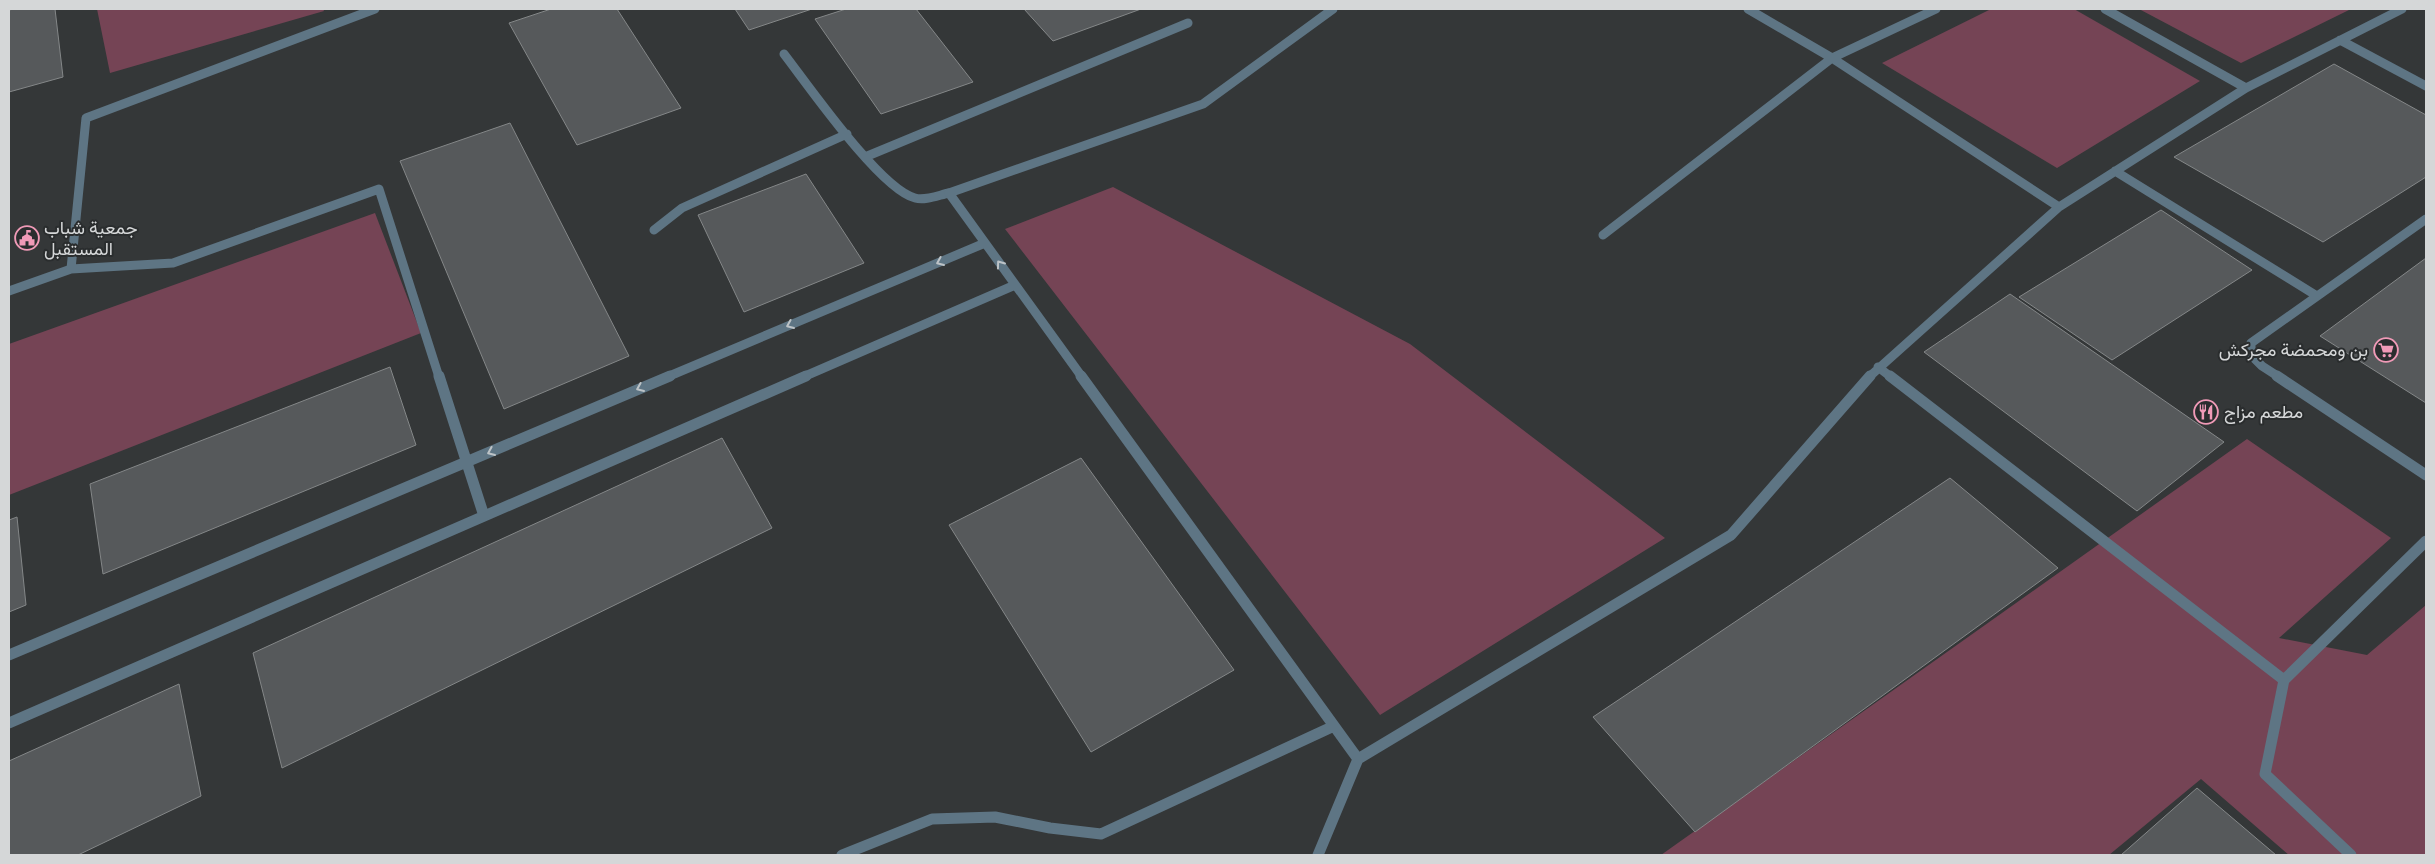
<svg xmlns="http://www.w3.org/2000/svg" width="2435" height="864" viewBox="0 0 2435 864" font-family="'Fira Sans Condensed',Vazirmatn,sans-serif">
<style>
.green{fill:#754455}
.building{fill:#56595b;stroke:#848788}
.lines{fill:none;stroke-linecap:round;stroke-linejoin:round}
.lane{stroke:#5e7584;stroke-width:9}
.street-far1{stroke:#5e7584;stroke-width:9}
.street{stroke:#5e7584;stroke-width:11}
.oneway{stroke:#bdc3c7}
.labels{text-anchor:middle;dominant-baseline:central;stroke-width:4;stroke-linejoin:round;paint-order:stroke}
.poi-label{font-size:18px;fill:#d5d7d8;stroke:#2a2d2e;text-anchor:start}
</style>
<rect width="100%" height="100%" fill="#343738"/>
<path class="green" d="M 97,9 L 323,9 L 324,11 L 110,73 Z
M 1991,9 L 2074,9 L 2200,81 L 2057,168 L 1882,63 Z
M 2139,9 L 2351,9 L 2241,63 Z
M 1113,187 L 1410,344 L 1665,538 L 1380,715 L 1005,229 Z
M 375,213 L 421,333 L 9,495 L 9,344 Z
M 2247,439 L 2391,538 L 2279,638 L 2367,655 L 2426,605 L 2426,855 L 2289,855 L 2201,779 L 2109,855 L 1661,855 Z"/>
<path class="building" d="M 14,9 L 55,9 L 63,77 L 9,92 L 9,10 Z
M 551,9 L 617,9 L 681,108 L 577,145 L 509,23 Z
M 735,9 L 812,9 L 749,30 Z
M 846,9 L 916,9 L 973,82 L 881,114 L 815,19 Z
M 1024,9 L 1141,9 L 1053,41 Z
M 2334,64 L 2426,115 L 2426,177 L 2323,242 L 2174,157 Z
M 510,123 L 629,356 L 504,409 L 400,161 Z
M 806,174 L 864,263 L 744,312 L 698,215 Z
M 2161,210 L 2252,270 L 2112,360 L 2019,297 Z
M 2426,258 L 2426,403 L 2320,336 Z
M 2010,294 L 2224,442 L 2137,511 L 1924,352 Z
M 390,367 L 416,445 L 103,574 L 90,484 Z
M 722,438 L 772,528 L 282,768 L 253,653 Z
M 1081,458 L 1234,670 L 1091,752 L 949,525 Z
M 1950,478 L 2058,568 L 1695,832 L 1593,717 Z
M 17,517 L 26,605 L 9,612 L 9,520 Z
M 179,684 L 201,796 L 78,855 L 9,855 L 9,761 Z
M 2197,788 L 2276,855 L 2121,855 Z"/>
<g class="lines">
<path class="lane" d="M 784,54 C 808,85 880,189 915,198 C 925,201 939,195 949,193
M 865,157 L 1188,23
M 654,230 L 682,208 L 847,134"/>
<path class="street-far1" d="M 1748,9 L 1832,58 L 2059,207
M 2105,9 L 2246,88
M 2340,40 L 2426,86
M 2115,171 L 2317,296
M 1603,235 L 1832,58 L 1936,9
M 71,269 L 86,118 L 375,9
M 9,291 L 71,269 L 173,263 L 379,189 L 439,377
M 1878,367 L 1891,377
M 667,377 L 985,243
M 803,377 L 1015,285
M 1082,377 L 949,193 L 1203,104 L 1333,9
M 1869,377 L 2059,207 L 2246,88 L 2402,9
M 2279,377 L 2262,366 L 2251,355 L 2251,343 L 2426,219"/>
<path class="street" d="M 439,376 L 484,516
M 1081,376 L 1358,759
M 1890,376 L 2284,680
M 2277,376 L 2426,475
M 9,655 L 670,376
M 9,723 L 806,376
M 842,855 L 932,819 L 995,817 L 1050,828 L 1101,834 L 1334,726
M 1318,855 L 1358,759 L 1731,535 L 1870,376
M 2351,855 L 2265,774 L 2284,680 L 2426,541"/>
</g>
<defs><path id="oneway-chevron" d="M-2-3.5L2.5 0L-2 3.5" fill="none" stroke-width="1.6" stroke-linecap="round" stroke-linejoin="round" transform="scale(1.25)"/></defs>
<g class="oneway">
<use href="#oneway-chevron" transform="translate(940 262) rotate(157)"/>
<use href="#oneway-chevron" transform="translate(1000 264) rotate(-126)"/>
<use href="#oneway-chevron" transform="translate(790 325) rotate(157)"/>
<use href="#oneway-chevron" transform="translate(640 388) rotate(157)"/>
<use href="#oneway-chevron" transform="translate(491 452) rotate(157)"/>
</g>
<defs>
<g id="civic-ring" transform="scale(1.25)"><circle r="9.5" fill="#2a2d2e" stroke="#f09ab7" stroke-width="1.5"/><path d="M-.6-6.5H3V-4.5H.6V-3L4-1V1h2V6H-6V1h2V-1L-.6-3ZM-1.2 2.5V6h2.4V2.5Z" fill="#f09ab7"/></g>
<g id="supermarket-ring" transform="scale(1.25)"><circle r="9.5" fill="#2a2d2e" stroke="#f09ab7" stroke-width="1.5"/><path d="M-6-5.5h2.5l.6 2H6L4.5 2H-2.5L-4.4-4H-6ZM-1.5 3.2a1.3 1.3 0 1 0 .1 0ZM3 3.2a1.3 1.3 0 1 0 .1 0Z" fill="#f09ab7"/></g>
<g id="restaurant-ring" transform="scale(1.25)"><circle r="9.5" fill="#2a2d2e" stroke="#f09ab7" stroke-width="1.5"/><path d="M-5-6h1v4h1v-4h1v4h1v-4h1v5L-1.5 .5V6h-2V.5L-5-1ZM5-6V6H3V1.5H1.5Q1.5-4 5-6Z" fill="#f09ab7"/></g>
</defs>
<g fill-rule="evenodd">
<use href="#civic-ring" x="27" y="238"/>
<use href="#supermarket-ring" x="2386" y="350"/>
<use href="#restaurant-ring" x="2206" y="412"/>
</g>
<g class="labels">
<g class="poi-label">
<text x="44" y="228">جمعية شباب<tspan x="44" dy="21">المستقبل</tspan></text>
<text x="2368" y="350" text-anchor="end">بن ومحمضة مجركش</text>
<text x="2224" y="412">مطعم مزاج</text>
</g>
</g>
<rect width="2435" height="864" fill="none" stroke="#d5d7d8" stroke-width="20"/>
</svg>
